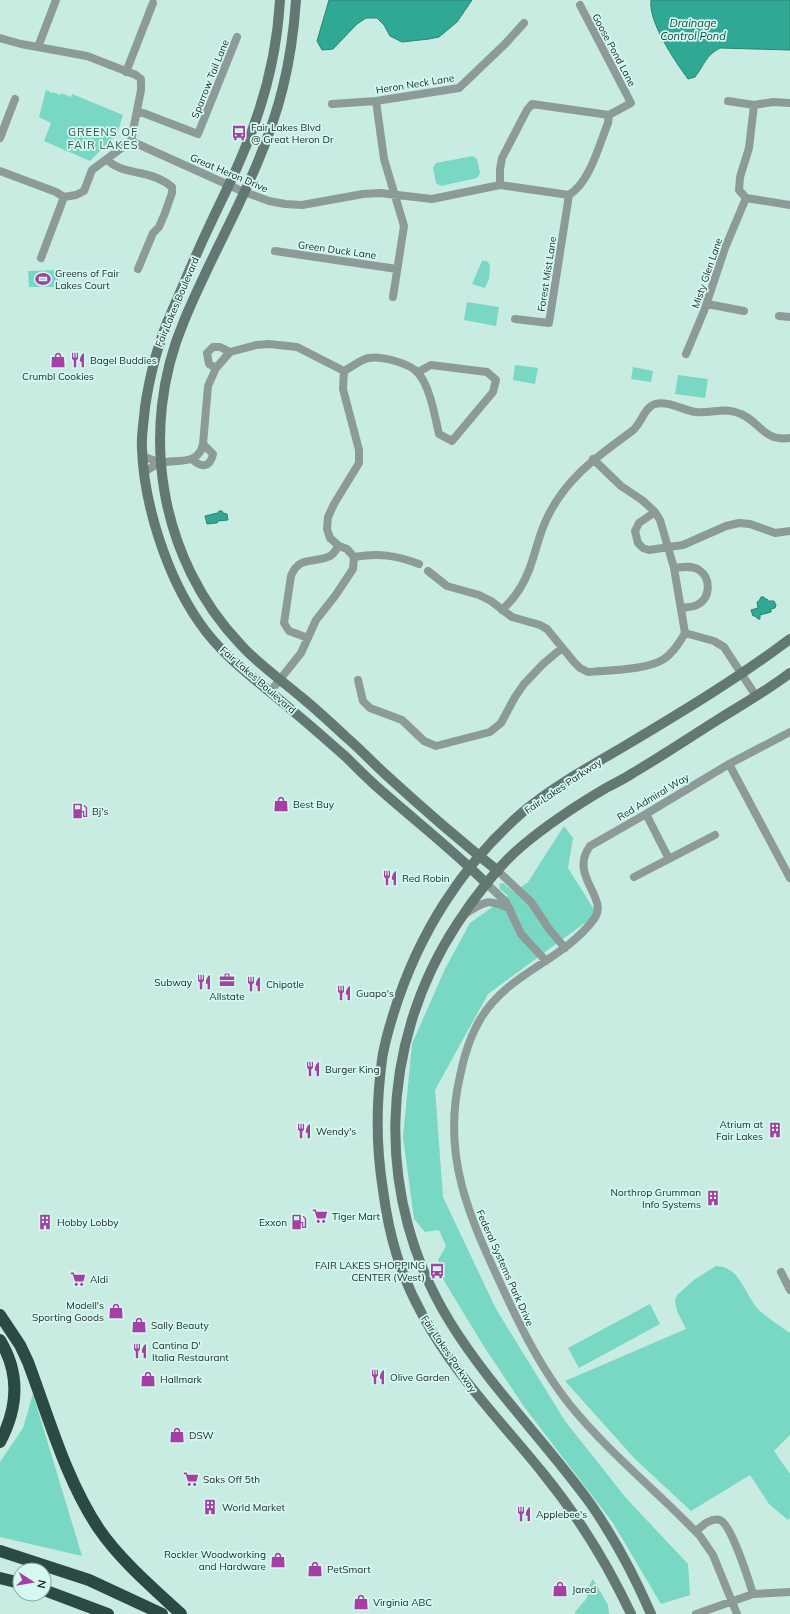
<svg xmlns="http://www.w3.org/2000/svg" width="790" height="1614" viewBox="0 0 790 1614" font-family="Mulish,sans-serif">
<style>
.green{fill:#78d8c4}
.water{fill:#2fa993;stroke:#2a8474}
.lines{fill:none;stroke-linecap:round;stroke-linejoin:round}
.street{stroke:#8c9b97;stroke-width:8}
.secondary{stroke:#637873;stroke-width:10}
.highway{stroke:#2c4a44;stroke-width:12}
.labels{text-anchor:middle;dominant-baseline:central;stroke-width:3.5;stroke-linejoin:round;paint-order:stroke}
.street-label{font-size:10px;fill:#202e2a;stroke:#d5f9f0}
.poi-label{font-size:10px;fill:#202e2a;stroke:#d5f9f0;text-anchor:start}
.water-label{font-size:11px;font-style:italic;fill:#15483e;stroke:#d5f9f0}
.neighbourhood-label{font-size:11px;letter-spacing:1px;fill:#34534c;stroke:#d5f9f0}
</style>
<rect width="100%" height="100%" fill="#c8ebe2"/>
<path class="green" d="M 46,90 L 52,93 L 53,92 L 60,95 L 61,93 L 71,97 L 72,94 L 123,115 L 117,134 L 90,161 L 44,141 L 51,123 L 39,117 Z
M 473,156 L 477,159 L 480,173 L 477,178 L 441,186 L 436,183 L 433,168 L 436,163 Z
M 482,261 L 487,261 L 490,265 L 489,279 L 485,288 L 472,284 Z
M 58,270 L 58,287 L 29,287 L 28,271 Z
M 467,302 L 499,307 L 496,326 L 464,320 Z
M 515,365 L 538,368 L 535,384 L 513,380 Z
M 633,367 L 653,371 L 651,382 L 631,379 Z
M 678,375 L 708,379 L 705,398 L 675,394 Z
M 564,826 L 573,838 L 568,868 L 597,914 L 488,994 L 435,1090 L 443,1197 L 496,1309 L 565,1421 L 626,1498 L 688,1564 L 690,1595 L 661,1604 L 613,1523 L 525,1408 L 483,1345 L 443,1279 L 438,1260 L 446,1246 L 439,1230 L 425,1232 L 414,1219 L 403,1137 L 412,1044 L 445,969 L 470,923 L 508,896 L 500,889 L 499,884 L 503,883 L 514,892 L 528,882 Z
M 716,1266 C 742,1267 744,1296 760,1311 C 769,1319 780,1326 790,1333 L 790,1435 L 774,1451 L 790,1474 L 790,1518 L 788,1520 L 769,1504 L 750,1475 L 691,1511 L 635,1459 L 565,1381 L 686,1329 L 677,1311 L 675,1301 L 677,1295 L 694,1280 Z
M 650,1304 L 660,1324 L 579,1368 L 568,1348 Z
M 33,1394 L 82,1556 L 0,1537 L 0,1462 L 23,1428 Z
M 593,1579 L 608,1605 L 609,1614 L 575,1614 L 575,1612 L 587,1598 L 588,1588 Z"/>
<path class="water" d="M 329,0 L 472,0 L 457,22 L 439,37 L 429,39 L 402,42 L 390,36 L 384,25 L 377,18 L 366,18 L 357,24 L 333,49 L 322,50 L 317,41 Z
M 651,0 L 790,0 L 790,50 L 720,48 C 705,56 705,64 695,77 L 688,79 C 675,61 648,22 651,0 Z
M 219,511 L 222,511 L 223,513 L 227,514 L 228,520 L 218,521 L 217,523 L 207,524 L 205,516 L 218,513 Z
M 761,597 L 764,597 L 765,599 L 767,599 L 768,601 L 774,601 L 776,605 L 775,608 L 771,609 L 771,612 L 760,615 L 760,619 L 758,619 L 755,616 L 753,616 L 751,610 L 758,608 L 757,602 L 759,601 Z"/>
<g class="lines">
<path class="street" d="M 580,5 L 631,103 L 609,115
M 0,38 L 21,44 L 87,56 L 136,75 L 141,79 L 141,90 L 131,141
M 38,47 L 56,0
M 126,72 L 153,3
M 376,101 L 384,159 L 404,226 L 393,297
M 728,101 L 754,105
M 790,103 L 773,102 L 754,105 L 749,148 L 740,177 L 739,190 L 746,198 L 790,205
M 332,104 L 376,101 L 459,88 L 505,44 L 524,23
M 532,104 L 609,115 L 608,123 C 599,145 590,182 569,195 L 500,185 L 500,169 L 502,158 L 527,110 Z
M 138,111 L 198,134 L 237,37
M 0,138 L 15,99
M 131,141 L 244,192 L 269,201 L 285,204 L 302,205 L 363,194 L 380,193 L 432,199 L 500,185
M 107,160 C 117,169 127,170 140,173 C 150,175 164,180 172,187 L 172,193 L 165,213 L 159,227 L 153,233 L 138,269
M 0,171 L 56,192 L 64,197 L 76,195 L 84,191 L 92,170 L 131,141
M 275,251 L 397,269
M 41,258 L 64,197
M 707,304 L 744,311
M 779,316 L 790,317
M 515,319 L 549,323 L 569,195
M 686,354 L 704,311 L 725,248 L 746,198
M 216,368 L 209,364 L 207,353 L 213,347 L 220,347 L 230,352
M 344,371 L 343,389 L 359,450 L 359,463 L 334,504 L 328,517 L 327,529 L 330,538 L 339,546 L 347,549 L 354,557 C 379,553 395,555 419,564
M 142,456 L 161,463
M 192,459 C 201,468 210,468 213,454 L 203,444
M 144,472 C 149,469 155,465 161,463 C 176,459 199,466 203,444 L 208,386 L 216,368 L 230,352 L 256,345 L 269,344 L 297,347 L 344,371 C 352,367 361,359 369,358 C 381,356 410,363 418,373 C 430,386 435,417 439,434 L 452,441 L 493,392 L 496,380 L 487,372 L 431,365 L 418,372
M 655,512 L 639,523 L 635,531 L 638,543 L 643,548 L 649,550 L 683,545 L 726,526 L 739,523 L 750,524 L 775,533 L 790,531
M 674,568 C 682,567 692,565 699,570 C 711,578 711,598 697,605 C 693,607 687,607 682,608
M 428,571 L 447,586 L 479,595 L 491,601 L 512,617 L 540,625 L 547,629 L 574,662 L 580,668 L 588,672 C 608,670 648,670 664,659 C 673,653 680,642 685,633 L 674,568 L 660,520 L 655,512 L 642,500 L 621,486 L 593,459
M 502,610 C 514,599 523,586 529,570 C 536,552 539,533 548,516 C 567,477 598,456 632,431 C 641,425 644,407 655,404 C 668,400 684,411 696,412 C 713,414 724,406 741,414 C 760,422 764,442 790,438
M 685,633 L 714,641 L 724,647 L 756,696
M 308,638 L 289,631 L 284,623 L 291,576 C 299,555 314,564 330,556 C 334,554 336,549 339,546
M 358,680 L 363,701 L 370,708 L 402,720 L 424,741 L 436,746 L 490,732 L 501,723 L 515,697 L 524,684 L 543,664 L 562,648
M 270,692 L 301,653 L 316,620 L 335,596 L 353,569 L 354,557
M 729,764 L 790,878
M 646,814 L 669,859
M 498,871 L 531,902 L 549,929 L 565,948
M 634,877 L 715,835
M 487,884 L 506,902 L 521,934 L 546,961
M 465,914 C 486,901 487,898 510,909
M 781,1272 L 790,1290
M 696,1531 C 702,1526 711,1517 720,1520 C 731,1524 749,1581 753,1594
M 696,1614 L 753,1594 L 790,1592
M 737,1614 L 713,1555 L 700,1536 C 658,1492 609,1453 570,1405 C 542,1370 522,1330 503,1289 C 470,1218 441,1157 460,1076 C 464,1056 470,1036 481,1018 C 509,972 563,961 594,919 C 610,898 568,876 590,846 L 646,814 L 729,764 L 790,732"/>
<path class="secondary" d="M 280,0 C 277,54 263,108 241,158 C 231,182 219,205 208,229 C 195,256 184,284 172,311 C 158,342 150,374 145,407 C 144,421 141,435 142,449 C 144,505 167,576 199,622 C 224,659 261,683 294,712 C 312,727 329,742 346,757 C 356,767 366,777 376,786 C 413,819 452,849 487,884
M 296,0 C 294,29 290,59 283,87 C 263,170 216,243 184,321 C 138,430 159,559 241,645 C 258,664 280,679 300,696 C 316,709 331,723 346,737 C 359,748 371,761 384,773 C 421,807 459,840 498,871
M 631,1614 C 607,1563 578,1516 542,1472 C 501,1421 453,1373 422,1314 C 400,1274 389,1236 383,1190 C 376,1147 376,1104 382,1060 C 384,1044 389,1028 394,1012 C 418,935 462,864 524,811 C 554,786 589,767 623,747 C 680,713 737,679 790,639
M 651,1614 C 635,1577 613,1536 590,1503 C 546,1442 490,1387 450,1322 C 374,1199 378,1045 457,924 C 473,899 499,865 522,846 C 548,824 577,805 606,788 C 615,783 624,779 633,773 C 662,756 690,737 719,719 C 743,704 768,690 790,673"/>
<path class="highway" d="M 0,1315 L 20,1345 L 28,1362 C 49,1418 66,1480 99,1529 C 120,1560 154,1589 181,1614
M 0,1340 C 20,1373 18,1408 0,1442
M 0,1551 L 89,1580 L 162,1614
M 0,1578 L 20,1583
M 44,1590 L 108,1614"/>
</g>
<defs>
<g id="bus-bare" transform="scale(1.2)"><path d="M-5-6H5V4H4V6H2V4H-2V6H-4V4H-5ZM-3.5-4V0h7V-4ZM-3.5 1.2v1.5H-2V1.2ZM2 1.2v1.5H3.5V1.2Z" fill="#a53fa3" stroke="#d5f9f0" stroke-width="2.5" paint-order="stroke"/></g>
<g id="stadium-bare" transform="scale(1.2)"><path d="M0-5a6.5 5 0 1 0 0 10a6.5 5 0 1 0 0-10ZM-3.5-1.8h7v3.6h-7Z" fill="#a53fa3" stroke="#d5f9f0" stroke-width="2.5" paint-order="stroke"/></g>
<g id="shop-bare" transform="scale(1.2)"><path d="M-5-2.5h2.3a2.7 3.5 0 0 1 5.4 0H5L5.5 6h-11ZM-1.5-2.5h3a1.5 2.3 0 0 0-3 0Z" fill="#a53fa3" stroke="#d5f9f0" stroke-width="2.5" paint-order="stroke"/></g>
<g id="restaurant-bare" transform="scale(1.2)"><path d="M-5-6h1v4h1v-4h1v4h1v-4h1v5L-1.5 .5V6h-2V.5L-5-1ZM5-6V6H3V1.5H1.5Q1.5-4 5-6Z" fill="#a53fa3" stroke="#d5f9f0" stroke-width="2.5" paint-order="stroke"/></g>
<g id="fuel-bare" transform="scale(1.2)"><path d="M-5.5-6h7V0h2V4h1.3V-2.5L3-4.5l.8-.8L6-3V5H2.5V1h-1V6h-7ZM-4.2-4.7v3.2H.2V-4.7Z" fill="#a53fa3" stroke="#d5f9f0" stroke-width="2.5" paint-order="stroke"/></g>
<g id="office-bare" transform="scale(1.2)"><path d="M-6-3h4V-5.5h4V-3h4V5H-6ZM-1-4.5V-3h2v-1.5ZM-6 0V1H6V0Z" fill="#a53fa3" stroke="#d5f9f0" stroke-width="2.5" paint-order="stroke"/></g>
<g id="building-bare" transform="scale(1.2)"><path d="M-4-6H4V6H1V3H-1V6H-4ZM-2.5-4.3h1.7v1.8h-1.7ZM.8-4.3h1.7v1.8H.8ZM-2.5-1h1.7V.8h-1.7ZM.8-1h1.7V.8H.8Z" fill="#a53fa3" stroke="#d5f9f0" stroke-width="2.5" paint-order="stroke"/></g>
<g id="supermarket-bare" transform="scale(1.2)"><path d="M-6-5.5h2.5l.6 2H6L4.5 2H-2.5L-4.4-4H-6ZM-1.5 3.2a1.3 1.3 0 1 0 .1 0ZM3 3.2a1.3 1.3 0 1 0 .1 0Z" fill="#a53fa3" stroke="#d5f9f0" stroke-width="2.5" paint-order="stroke"/></g>
</defs>
<g fill-rule="evenodd">
<use href="#bus-bare" x="239" y="133"/>
<use href="#stadium-bare" x="43" y="279"/>
<use href="#shop-bare" x="58" y="360"/>
<use href="#restaurant-bare" x="78" y="360"/>
<use href="#shop-bare" x="281" y="804"/>
<use href="#fuel-bare" x="80" y="811"/>
<use href="#restaurant-bare" x="390" y="878"/>
<use href="#office-bare" x="227" y="980"/>
<use href="#restaurant-bare" x="204" y="982"/>
<use href="#restaurant-bare" x="254" y="984"/>
<use href="#restaurant-bare" x="344" y="993"/>
<use href="#restaurant-bare" x="313" y="1069"/>
<use href="#building-bare" x="775" y="1130"/>
<use href="#restaurant-bare" x="304" y="1131"/>
<use href="#building-bare" x="713" y="1198"/>
<use href="#supermarket-bare" x="320" y="1216"/>
<use href="#building-bare" x="45" y="1222"/>
<use href="#fuel-bare" x="299" y="1222"/>
<use href="#bus-bare" x="437" y="1271"/>
<use href="#supermarket-bare" x="78" y="1279"/>
<use href="#shop-bare" x="116" y="1311"/>
<use href="#shop-bare" x="139" y="1325"/>
<use href="#restaurant-bare" x="140" y="1351"/>
<use href="#restaurant-bare" x="378" y="1377"/>
<use href="#shop-bare" x="148" y="1379"/>
<use href="#shop-bare" x="177" y="1435"/>
<use href="#supermarket-bare" x="191" y="1479"/>
<use href="#building-bare" x="210" y="1507"/>
<use href="#restaurant-bare" x="524" y="1514"/>
<use href="#shop-bare" x="278" y="1560"/>
<use href="#shop-bare" x="315" y="1569"/>
<use href="#shop-bare" x="560" y="1589"/>
<use href="#shop-bare" x="361" y="1602"/>
</g>
<g class="labels">
<g class="street-label">
<text transform="translate(614 50) rotate(62)">Goose Pond Lane</text>
<text transform="translate(210 79) rotate(-68)">Sparrow Tail Lane</text>
<text transform="translate(415 84) rotate(-9)">Heron Neck Lane</text>
<text transform="translate(229 173) rotate(23)">Great Heron Drive</text>
<text transform="translate(337 250) rotate(8)">Green Duck Lane</text>
<text transform="translate(707 273) rotate(-71)">Misty Glen Lane</text>
<text transform="translate(547 274) rotate(-81)">Forest Mist Lane</text>
<text transform="translate(177 302) rotate(-67)">Fair Lakes Boulevard</text>
<text transform="translate(258 680) rotate(41)">Fair Lakes Boulevard</text>
<text transform="translate(563 786) rotate(-34)">Fair Lakes Parkway</text>
<text transform="translate(653 797) rotate(-31)">Red Admiral Way</text>
<text transform="translate(505 1268) rotate(66)">Federal Systems Park Drive</text>
<text transform="translate(449 1354) rotate(56)">Fair Lakes Parkway</text>
</g>
<g class="poi-label">
<text x="251" y="127">Fair Lakes Blvd<tspan x="251" dy="12">@ Great Heron Dr</tspan></text>
<text x="55" y="273">Greens of Fair<tspan x="55" dy="12">Lakes Court</tspan></text>
<text x="90" y="360">Bagel Buddies</text>
<text x="58" y="376" text-anchor="middle">Crumbl Cookies</text>
<text x="293" y="804">Best Buy</text>
<text x="92" y="811">Bj's</text>
<text x="402" y="878">Red Robin</text>
<text x="192" y="982" text-anchor="end">Subway</text>
<text x="266" y="984">Chipotle</text>
<text x="356" y="993">Guapo's</text>
<text x="227" y="996" text-anchor="middle">Allstate</text>
<text x="325" y="1069">Burger King</text>
<text x="763" y="1124" text-anchor="end">Atrium at<tspan x="763" dy="12">Fair Lakes</tspan></text>
<text x="316" y="1131">Wendy's</text>
<text x="701" y="1192" text-anchor="end">Northrop Grumman<tspan x="701" dy="12">Info Systems</tspan></text>
<text x="332" y="1216">Tiger Mart</text>
<text x="57" y="1222">Hobby Lobby</text>
<text x="287" y="1222" text-anchor="end">Exxon</text>
<text x="425" y="1265" text-anchor="end">FAIR LAKES SHOPPING<tspan x="425" dy="12">CENTER (West)</tspan></text>
<text x="90" y="1279">Aldi</text>
<text x="104" y="1305" text-anchor="end">Modell's<tspan x="104" dy="12">Sporting Goods</tspan></text>
<text x="151" y="1325">Sally Beauty</text>
<text x="152" y="1345">Cantina D'<tspan x="152" dy="12">Italia Restaurant</tspan></text>
<text x="390" y="1377">Olive Garden</text>
<text x="160" y="1379">Hallmark</text>
<text x="189" y="1435">DSW</text>
<text x="203" y="1479">Saks Off 5th</text>
<text x="222" y="1507">World Market</text>
<text x="536" y="1514">Applebee's</text>
<text x="266" y="1554" text-anchor="end">Rockler Woodworking<tspan x="266" dy="12">and Hardware</tspan></text>
<text x="327" y="1569">PetSmart</text>
<text x="572" y="1589">Jared</text>
<text x="373" y="1602">Virginia ABC</text>
</g>
<g class="water-label">
<text x="693" y="23">Drainage<tspan x="693" dy="13">Control Pond</tspan></text>
</g>
<g class="neighbourhood-label">
<text x="103" y="132">GREENS OF<tspan x="103" dy="13">FAIR LAKES</tspan></text>
</g>
</g>
<g transform="translate(32 1582) rotate(102)"><circle r="19" fill="#d5f9f0" stroke="#8da8a1"/>
<path d="M0-3L7 15L0 10L-7 15Z" fill="#a53fa3"/>
<text y="-6" font-size="11" font-weight="bold" text-anchor="middle" fill="#202e2a">N</text>
</g>
</svg>
